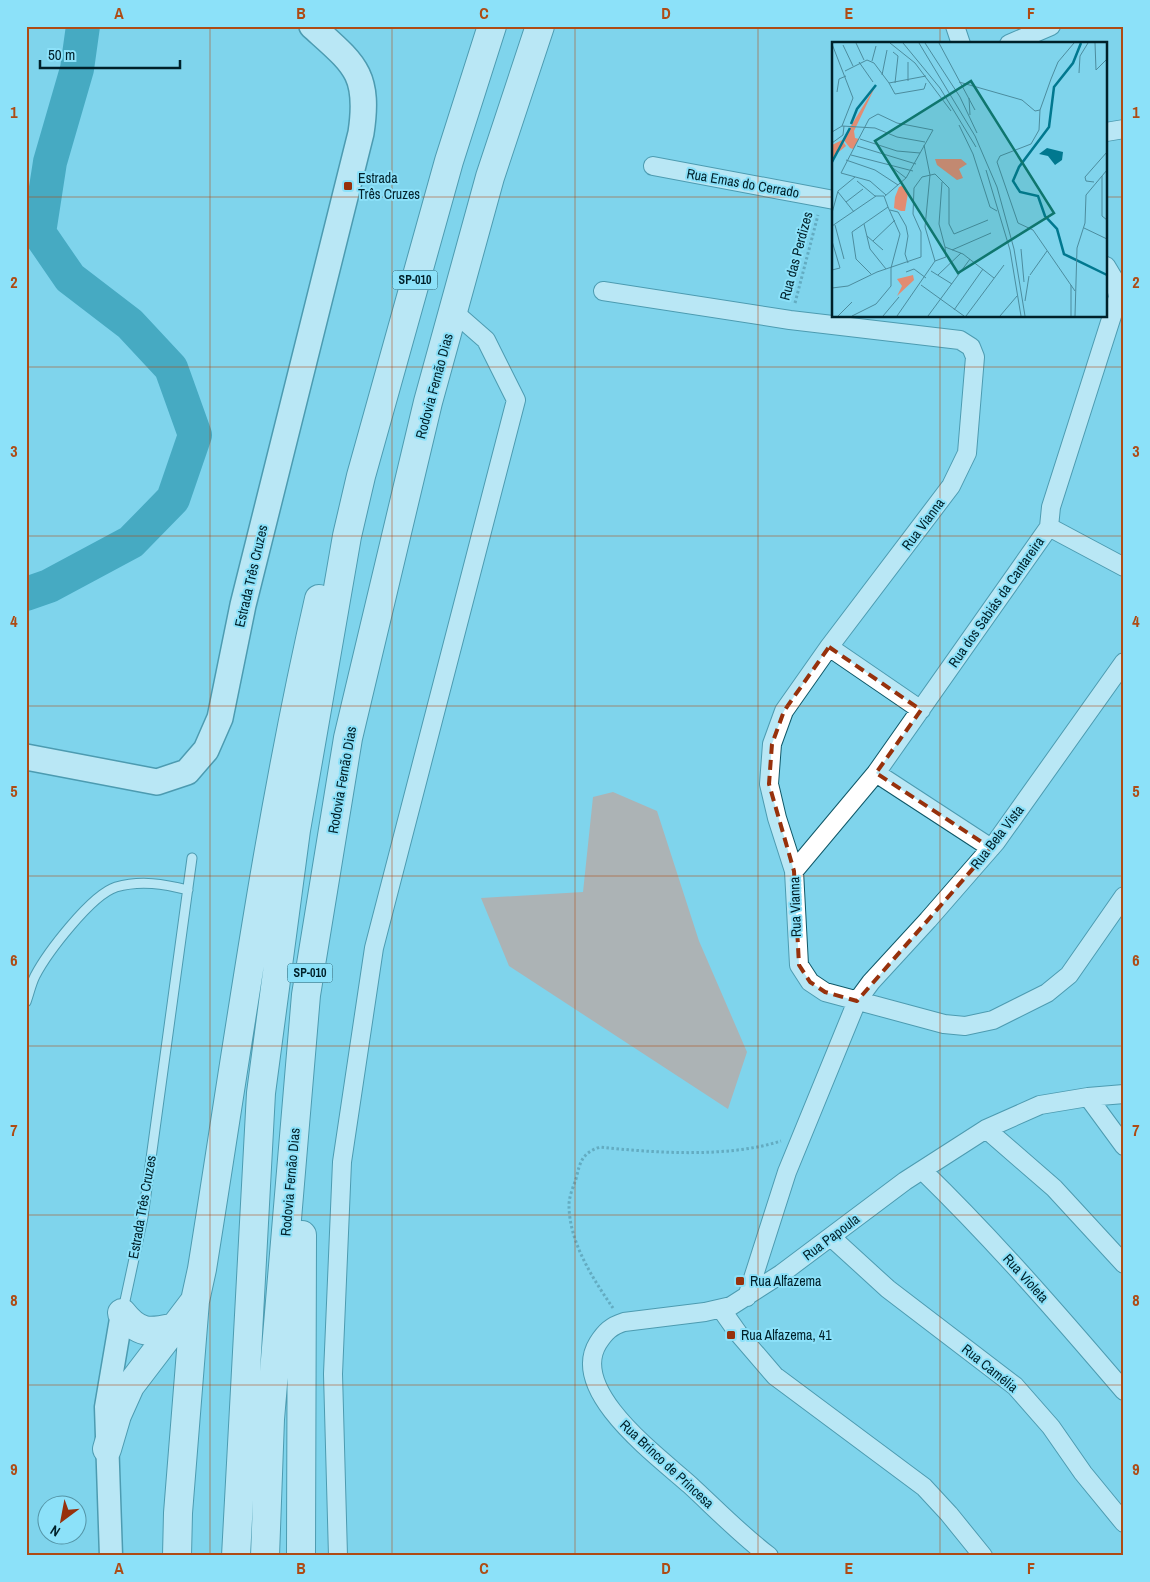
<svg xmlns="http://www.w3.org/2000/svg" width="1150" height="1582" viewBox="0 0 1150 1582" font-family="'Archivo Narrow',sans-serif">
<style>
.green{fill:#e28c72}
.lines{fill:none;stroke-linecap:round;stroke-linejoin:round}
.river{stroke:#01788f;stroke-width:34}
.service-casing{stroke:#0f5868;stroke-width:11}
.minor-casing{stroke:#0f5868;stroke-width:20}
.tertiary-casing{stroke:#0f5868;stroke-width:25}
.secondary-casing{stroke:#0f5868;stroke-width:28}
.motorway-casing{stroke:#0f5868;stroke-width:30}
.path{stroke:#417c8d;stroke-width:3;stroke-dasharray:2.5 2.5;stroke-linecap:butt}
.service{stroke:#fff;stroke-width:9}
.minor{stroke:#fff;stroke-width:18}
.tertiary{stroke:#fff;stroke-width:22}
.secondary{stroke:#fff;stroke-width:25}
.motorway{stroke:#fff;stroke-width:28}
.marked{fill:none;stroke:#97310c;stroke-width:4;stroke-dasharray:10 6;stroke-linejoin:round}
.grid{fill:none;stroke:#ae4b14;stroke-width:1;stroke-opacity:0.55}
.poi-dot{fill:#97310c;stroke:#8ce1f9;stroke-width:2}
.labels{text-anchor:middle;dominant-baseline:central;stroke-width:4;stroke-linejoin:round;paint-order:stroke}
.shield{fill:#8ce1f9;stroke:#2a5b68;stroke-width:1}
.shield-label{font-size:12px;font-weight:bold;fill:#00212a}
.poi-label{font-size:14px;fill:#00212a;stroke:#8ce1f9;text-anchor:start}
.street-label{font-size:14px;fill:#00212a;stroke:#8ce1f9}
.inset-river{fill:none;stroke:#01788f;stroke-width:2.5}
.inset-road{fill:none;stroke:#4c8c9e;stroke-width:1}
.view{fill:#0f766e;fill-opacity:0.15;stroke:#0f766e;stroke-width:2.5}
.inset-edge{fill:none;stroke:#00212a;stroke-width:2.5}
.neatline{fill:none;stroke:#ae4b14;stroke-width:2}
.grid-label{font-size:16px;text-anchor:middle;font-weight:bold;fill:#ae4b14}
</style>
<rect width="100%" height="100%" fill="#7fd4ec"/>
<path class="green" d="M 613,792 L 657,811 L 699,941 L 747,1052 L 728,1109 L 509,966 L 481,898 L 583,892 L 593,797 Z"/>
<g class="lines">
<path class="river" d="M 26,594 L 49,586 L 131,542 L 173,499 L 195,435 L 171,368 L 130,324 L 70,278 L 39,233 L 50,162 L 77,69 L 83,26"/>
<g class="service-casing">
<path id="service" d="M 26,1002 C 29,994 31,984 35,976 C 47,953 91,895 116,887 C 141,880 164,884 188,890
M 123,1310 L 143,1217 L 192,858"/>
</g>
<g class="minor-casing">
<path id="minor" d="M 955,26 L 961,44
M 1009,44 L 1051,26
M 1106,132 L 1124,129
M 653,166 L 834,200
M 603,291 L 790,320 L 960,340 L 971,347 L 975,357 L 967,453 L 951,486 L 829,647 L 784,711 L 772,744 L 769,784 L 777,818 L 794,871 L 799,965 L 810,982 L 825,992 L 944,1024 L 965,1026 L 993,1020 L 1047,993 L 1069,975 L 1124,896
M 1049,527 L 1124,567
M 829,647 L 921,710
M 876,773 L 991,848
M 794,871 L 876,773 L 1049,527 L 1051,507 L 1118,297 L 1115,281 L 1106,266
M 1088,1097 L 1124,1094
M 986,1129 L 1054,1188 L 1124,1264
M 922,1170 C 994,1240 1059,1315 1124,1391
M 831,1237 L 888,1289 L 1015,1386 L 1051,1427 L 1083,1473 L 1124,1523
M 747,1297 L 787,1172 L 857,1001 L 871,982 L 928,920 L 996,842 L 1124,662
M 721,1309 L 738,1333 L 775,1376 L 924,1487 L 949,1514 L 983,1556
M 338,1556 L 333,1374 L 342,1162 L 374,948 L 516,400 L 486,340 L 454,312
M 769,1556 C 741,1535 716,1509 690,1485 C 659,1457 568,1391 598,1343 C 605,1332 611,1326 624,1322 L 705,1312 L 731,1306 L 781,1274 L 905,1181 L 986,1129 L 1040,1105 L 1088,1097 L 1124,1146"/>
</g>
<g class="tertiary-casing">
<path id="tertiary" d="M 111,1556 L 106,1407 L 122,1313"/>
</g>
<g class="secondary-casing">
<path id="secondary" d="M 26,757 L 157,782 L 187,772 L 206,750 L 220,718 L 243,605 L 361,133 C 370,73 354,64 312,26"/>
</g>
<g class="motorway-casing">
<path id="motorway" d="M 122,1313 C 140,1336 151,1332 177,1327
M 107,1449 L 117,1415 L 130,1386 L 194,1302
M 177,1556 L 178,1513 L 195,1301 L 202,1269 C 238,1045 268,821 319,599
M 236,1556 L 261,1093 L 296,830 L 347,536 L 361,476 L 449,161 L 492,26
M 265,1556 L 270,1419 L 306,995 L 348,738 L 428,402 L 490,177 L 540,26
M 301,1556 L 302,1235"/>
</g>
<path class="path" d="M 795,303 L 818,215
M 613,1308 C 593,1279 569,1242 569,1205 C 569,1197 573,1187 576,1179 C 580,1162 582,1153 600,1147 C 655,1153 728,1158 781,1141"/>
<use href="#service" class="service"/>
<use href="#minor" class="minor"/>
<use href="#tertiary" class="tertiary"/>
<use href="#secondary" class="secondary"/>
<use href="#motorway" class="motorway"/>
</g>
<path d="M0 0H1150V1582H0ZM 829,647 L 921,710 L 876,773 L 991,848 L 857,1001 L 825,992 L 810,982 L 799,965 L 794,871 L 769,784 L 772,744 L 784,711 Z" fill="#7fd4ec" fill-opacity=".55" fill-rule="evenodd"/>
<path class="marked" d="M 829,647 L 921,710 L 876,773 L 991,848 L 857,1001 L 825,992 L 810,982 L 799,965 L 794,871 L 769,784 L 772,744 L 784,711 Z"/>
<path class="grid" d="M 210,26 L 210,1556M 392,26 L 392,1556M 575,26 L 575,1556M 758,26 L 758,1556M 940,26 L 940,44M 26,197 L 834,197M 1106,197 L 1124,197M 940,316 L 940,1556M 26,367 L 1124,367M 26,536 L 1124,536M 26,706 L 1124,706M 26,876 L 1124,876M 26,1046 L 1124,1046M 26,1215 L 1124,1215M 26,1385 L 1124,1385"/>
<g class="poi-dot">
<rect x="343" y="181" width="10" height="10" rx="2.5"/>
<rect x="735" y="1276" width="10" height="10" rx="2.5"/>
<rect x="726" y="1330" width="10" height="10" rx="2.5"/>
</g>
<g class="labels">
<g class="shield">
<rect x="392.5" y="270.5" width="45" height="19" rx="4"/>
<rect x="287.5" y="963.5" width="45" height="19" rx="4"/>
</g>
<g class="shield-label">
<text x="415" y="280">SP-010</text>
<text x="310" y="973">SP-010</text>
</g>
<g class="poi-label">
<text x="358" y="178">Estrada<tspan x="358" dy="16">Três Cruzes</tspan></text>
<text x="750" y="1281">Rua Alfazema</text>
<text x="741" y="1335">Rua Alfazema, 41</text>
</g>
<g class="street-label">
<text transform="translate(743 183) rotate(10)">Rua Emas do Cerrado</text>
<text transform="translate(796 256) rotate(-75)">Rua das Perdizes</text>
<text transform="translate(434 386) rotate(-75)">Rodovia Fernão Dias</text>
<text transform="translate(923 524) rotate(-53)">Rua Vianna</text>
<text transform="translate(251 576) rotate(-77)">Estrada Três Cruzes</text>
<text transform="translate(996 602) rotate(-55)">Rua dos Sabiás da Cantareira</text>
<text transform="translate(342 780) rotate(-80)">Rodovia Fernão Dias</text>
<text transform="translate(997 837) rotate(-52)">Rua Bela Vista</text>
<text transform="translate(795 907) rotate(-92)">Rua Vianna</text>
<text transform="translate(290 1182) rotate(-85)">Rodovia Fernão Dias</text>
<text transform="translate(142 1207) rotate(-80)">Estrada Três Cruzes</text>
<text transform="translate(831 1237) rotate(-37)">Rua Papoula</text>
<text transform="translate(1026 1278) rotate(48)">Rua Violeta</text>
<text transform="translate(990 1368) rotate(39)">Rua Camélia</text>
<text transform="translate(667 1464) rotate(43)">Rua Brinco de Princesa</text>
</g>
</g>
<g transform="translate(832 42)">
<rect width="275" height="275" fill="#7fd4ec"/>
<path d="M 44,43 L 22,89 L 23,96 L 27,97 L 21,107 L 18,106 L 11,97 ZM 10,98 L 14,104 L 3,113 L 0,121 L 0,103 ZM 103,117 L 129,117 L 135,122 L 127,127 L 131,136 L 125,138 L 105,123 ZM 72,143 L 76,151 L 73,169 L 69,169 L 62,166 L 63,155 L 67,145 ZM 81,233 L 82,238 L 65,254 L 70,244 L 65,237 Z" fill="#e28c72"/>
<path d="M 215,106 L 231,110 L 230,118 L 223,123 L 216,114 L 207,112 Z" fill="#01788f"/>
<path class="inset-river" d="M 249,1 L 241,21 L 222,45 L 217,85 L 187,125 L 181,139 L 188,150 L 206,154 L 213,174 L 225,187 L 232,212 L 275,233M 19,82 L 25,67 L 44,43M 0,120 L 18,86"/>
<path class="inset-road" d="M 24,1 L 32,18M 58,1 L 83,21 L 119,69M 71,1 L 108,46 L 144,105M 87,1 L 143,94 L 165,145 L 182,207 L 193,274M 93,1 L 128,55 L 145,91M 107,1 L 143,68M 242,1 L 226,20 L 219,37 L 208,68 L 207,88 L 199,102 L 168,114 L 165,120 L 186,181 L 201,188 L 243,249M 263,1 L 264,28 L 275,17M 0,2 L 21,56 L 10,84 L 0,90M 11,3 L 21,24M 61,10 L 66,14 L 63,41M 40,19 L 44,4M 27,20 L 41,40M 13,29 L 35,18 L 42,21 L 57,41 L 94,34M 247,31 L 248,14 L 256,1M 50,33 L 55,8M 76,39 L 76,20M 127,40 L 190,58 L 203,69 L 208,68M 57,41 L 63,52 L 92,47 L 94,41M 5,50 L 7,37 L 14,34M 137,56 L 138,73M 127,83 L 141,112 L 158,165 L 165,169M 10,84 L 43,86 L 65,95 L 93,100M 28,97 L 65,109 L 88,111M 0,101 L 11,93 L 12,84M 92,103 L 98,133 L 93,185 L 103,219M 25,104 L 84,122M 19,113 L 81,129M 14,118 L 43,128 L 66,143M 154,128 L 178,208 L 189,274M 270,134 L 270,174 L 275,178M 25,139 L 43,154 L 52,154M 110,140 L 107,182 L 113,205 L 131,212 L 162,236M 262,140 L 254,139 L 253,135 L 275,110M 6,150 L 22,170M 54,153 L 38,139 L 9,131 L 37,77 L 46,72 L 65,81 L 101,88 L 74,136 L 57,123M 53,154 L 74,136M 14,160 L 31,147M 58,168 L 66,170 L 74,184 L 76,194 L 73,212 L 76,221M 0,171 L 6,149 L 23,135M 32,182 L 38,207 L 54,227M 3,183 L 12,217M 0,184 L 44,154M 252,186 L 275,197M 35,194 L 51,208M 0,199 L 8,226 L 0,228M 41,199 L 63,178M 189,207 L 192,240M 120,208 L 159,191M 99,229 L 120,242M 74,230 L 82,227 L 94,236M 39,232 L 24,217 L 20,190 L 56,165 L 52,154M 106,233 L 129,211M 198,233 L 215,209M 89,243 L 132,274M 0,246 L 16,244 L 45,230 L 89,215 L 89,190 L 81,172 L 82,146 L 90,135 L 103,132 L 117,146 L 117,182 L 122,192 L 156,178M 193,259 L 197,234M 122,268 L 151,227M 6,274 L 20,260M 20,274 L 44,262 L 59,244 L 59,226 L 68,192 L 56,165M 51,274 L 67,255M 65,274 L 103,219 L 114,215 L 113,205M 96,274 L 138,217M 134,274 L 172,223M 168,274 L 185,254M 239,274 L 239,243M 243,274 L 245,206 L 253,181 L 254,153 L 275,128"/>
<path class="view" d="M 139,39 L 222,171 L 126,231 L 43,99 Z"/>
<rect width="275" height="275" class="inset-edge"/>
</g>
<rect width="1150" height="1582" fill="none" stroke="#8ce1f9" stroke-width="55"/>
<g transform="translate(62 1520) rotate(212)"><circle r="24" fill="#8ce1f9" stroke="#5494a6"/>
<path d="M0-4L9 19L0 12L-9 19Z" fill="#97310c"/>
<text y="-8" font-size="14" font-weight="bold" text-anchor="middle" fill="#00212a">N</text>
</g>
<path d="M40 60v8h140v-8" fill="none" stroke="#00212a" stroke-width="2.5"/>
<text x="48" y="60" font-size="15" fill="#00212a" stroke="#8ce1f9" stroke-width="4" paint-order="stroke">50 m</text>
<rect x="28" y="28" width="1094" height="1526" class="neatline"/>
<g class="grid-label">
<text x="119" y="19">A</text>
<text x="301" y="19">B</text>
<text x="484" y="19">C</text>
<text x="666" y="19">D</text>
<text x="849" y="19">E</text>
<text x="1031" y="19">F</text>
<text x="14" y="118">1</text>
<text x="1136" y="118">1</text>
<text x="14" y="288">2</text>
<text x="1136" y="288">2</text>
<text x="14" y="457">3</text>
<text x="1136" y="457">3</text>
<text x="14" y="627">4</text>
<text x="1136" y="627">4</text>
<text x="14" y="797">5</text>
<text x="1136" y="797">5</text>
<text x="14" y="966">6</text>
<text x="1136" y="966">6</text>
<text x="14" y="1136">7</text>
<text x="1136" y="1136">7</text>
<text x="14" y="1306">8</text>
<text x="1136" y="1306">8</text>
<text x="14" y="1475">9</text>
<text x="1136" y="1475">9</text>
<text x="119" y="1574">A</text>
<text x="301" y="1574">B</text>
<text x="484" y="1574">C</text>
<text x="666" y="1574">D</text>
<text x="849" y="1574">E</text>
<text x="1031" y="1574">F</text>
</g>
</svg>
